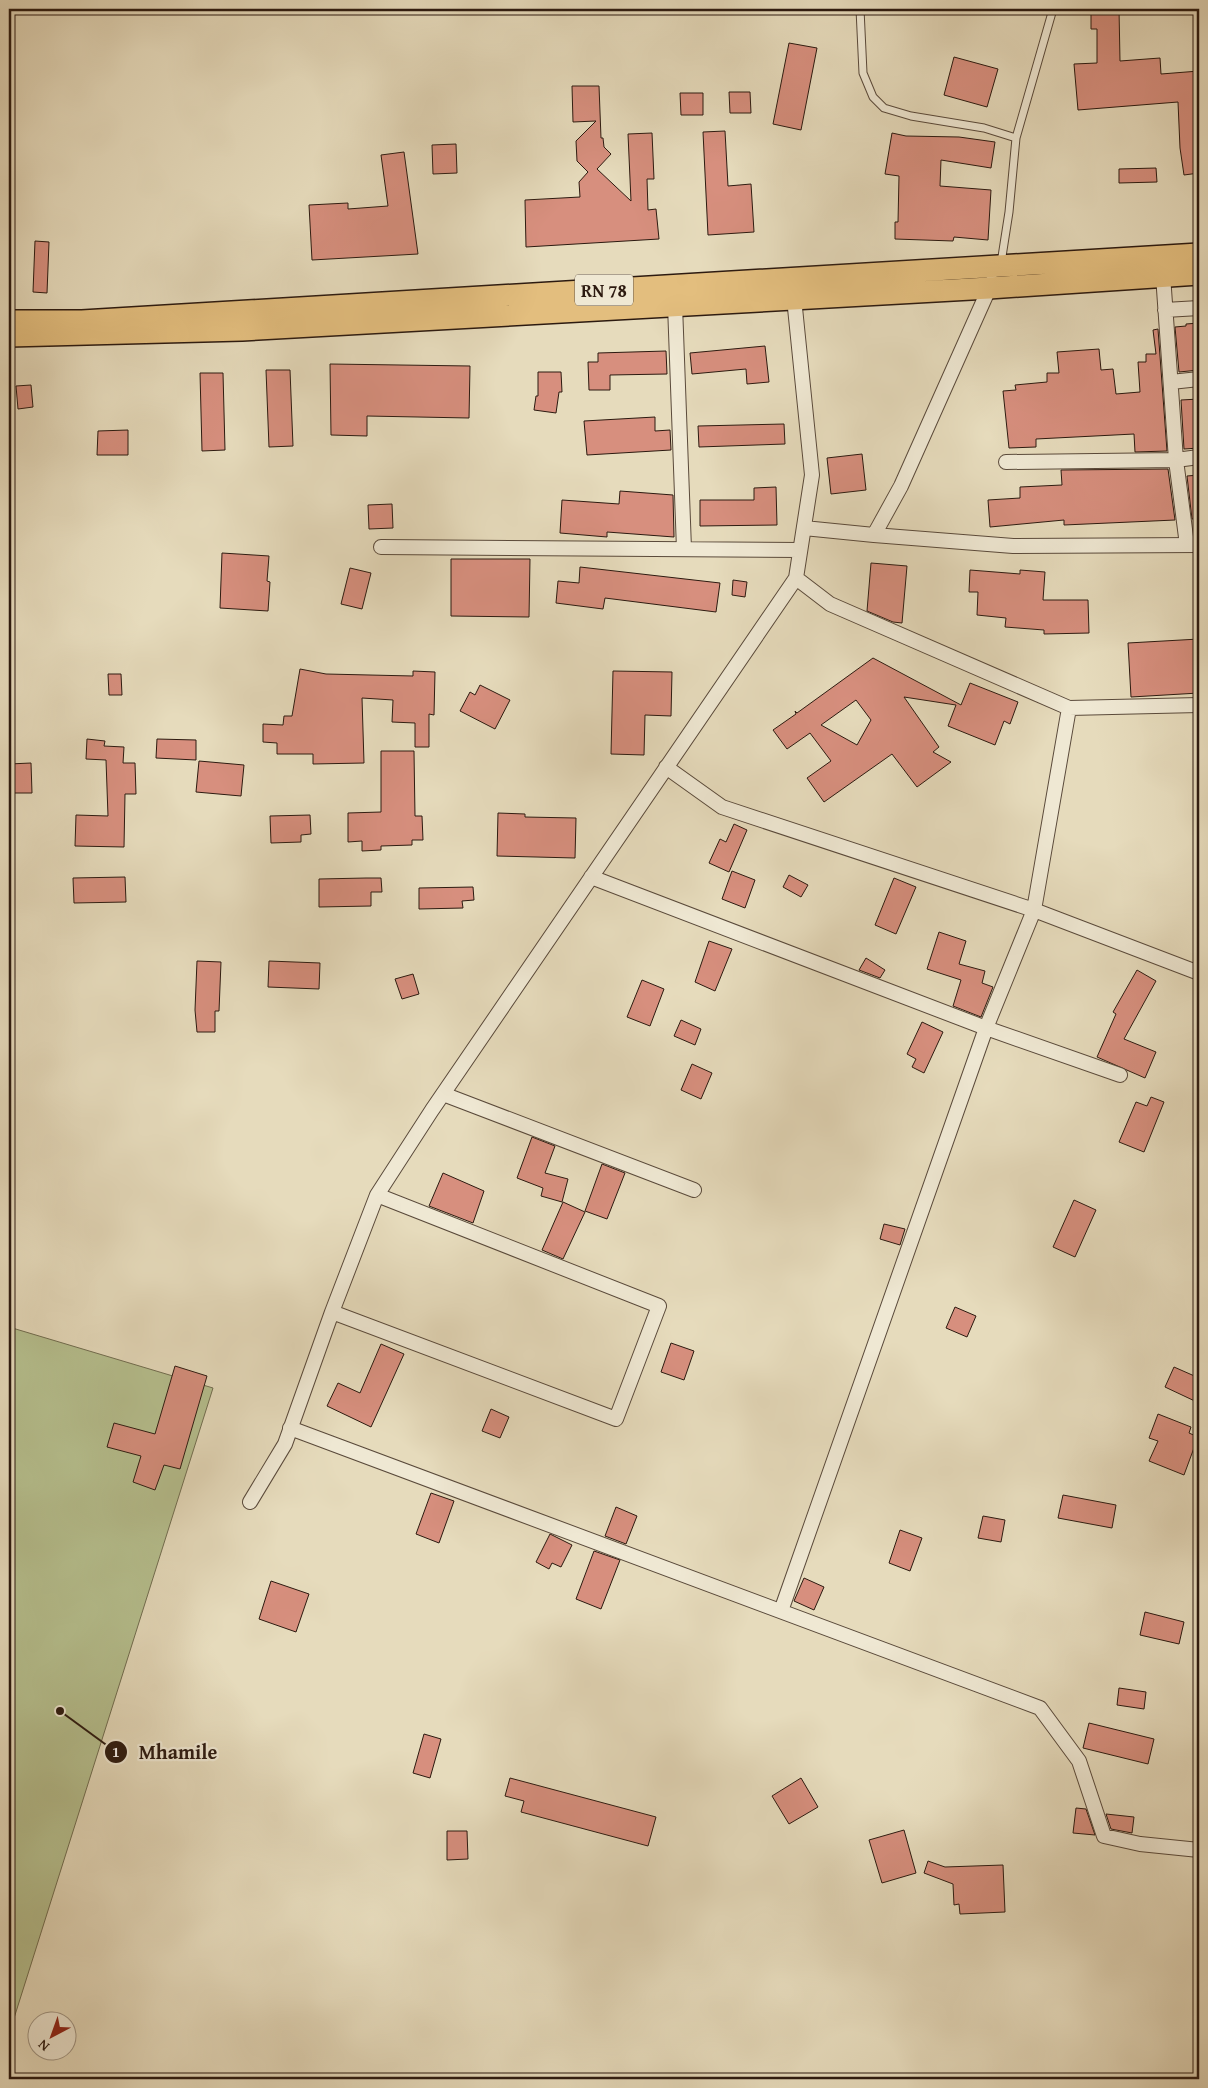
<svg xmlns="http://www.w3.org/2000/svg" width="1208" height="2088" viewBox="0 0 1208 2088" font-family="'Gentium Book Plus',serif">
<style>
.green{fill:#b6c08f;stroke:#716d50}
.building{fill:#d78f7e;stroke:#2c1a10;fill-rule:evenodd}
.lines{fill:none;stroke-linecap:round;stroke-linejoin:round}
.service-casing{stroke:#5a4a3b;stroke-width:9}
.minor-casing{stroke:#5a4a3b;stroke-width:16}
.primary-casing{stroke:#2c1a10;stroke-width:24}
.service{stroke:#efe8d3;stroke-width:7}
.minor{stroke:#efe8d3;stroke-width:14}
.primary{stroke:#e3be7e;stroke-width:21}
.labels{text-anchor:middle;dominant-baseline:central;stroke-width:4.5;stroke-linejoin:round;paint-order:stroke}
.shield{fill:#efe8d3;stroke:#66584a;stroke-width:1}
.shield-label{font-size:18px;font-weight:bold;fill:#2c1a10}
.leader{fill:none;stroke:#2c1a10;stroke-width:2}
.callout-dot{fill:#2c1a10;stroke:#efe8d3;stroke-width:2}
.mark-label{font-size:15px;text-anchor:middle;font-weight:bold;fill:#fff}
.callout-label{font-size:20px;text-anchor:middle;font-weight:bold;fill:#2c1a10;stroke:#efe8d3;stroke-width:4.5;stroke-linejoin:round;paint-order:stroke}
</style>
<rect width="100%" height="100%" fill="#e6dbbc"/>
<filter id="stains"><feTurbulence type="fractalNoise" baseFrequency=".004" numOctaves="4"/><feColorMatrix values="0 0 0 0 .2 0 0 0 0 .09 0 0 0 0 .02 0 0 0 .5 -.17"/></filter>
<radialGradient id="worn" r=".72"><stop offset=".6" stop-color="#630" stop-opacity="0"/><stop offset="1" stop-color="#630" stop-opacity=".3"/></radialGradient>
<path class="green" d="M 9,1327 L 213,1388 L 9,2034 Z"/>
<path class="building" d="M 1091,9 L 1119,9 L 1120,61 L 1160,58 L 1161,74 L 1199,71 L 1199,173 L 1184,175 L 1180,148 L 1178,102 L 1078,110 L 1074,64 L 1097,63 L 1097,29 L 1091,29 Z
M 789,43 L 817,48 L 801,130 L 773,124 Z
M 954,57 L 998,69 L 987,107 L 944,95 Z
M 572,86 L 599,86 L 601,138 L 603,138 L 604,147 L 611,154 L 597,169 L 631,201 L 628,134 L 652,133 L 654,179 L 647,179 L 648,210 L 656,209 L 659,239 L 526,247 L 525,200 L 580,197 L 579,182 L 588,172 L 577,161 L 576,141 L 596,121 L 573,122 Z
M 729,92 L 750,92 L 751,113 L 730,113 Z
M 680,93 L 703,93 L 703,115 L 681,115 Z
M 725,131 L 728,186 L 751,184 L 754,232 L 708,235 L 703,132 Z
M 892,133 L 906,136 L 959,137 L 995,142 L 991,168 L 941,160 L 940,186 L 991,190 L 988,240 L 954,237 L 953,241 L 895,239 L 895,222 L 898,222 L 899,176 L 885,174 Z
M 456,144 L 457,173 L 433,174 L 432,145 Z
M 404,152 L 418,254 L 312,260 L 309,205 L 348,203 L 348,209 L 388,206 L 381,155 Z
M 1156,168 L 1157,182 L 1119,183 L 1119,169 Z
M 35,241 L 49,242 L 47,293 L 33,292 Z
M 1199,323 L 1199,370 L 1179,372 L 1175,327 L 1186,326 L 1186,324 Z
M 1158,329 L 1167,451 L 1135,452 L 1134,434 L 1036,439 L 1036,447 L 1009,448 L 1003,391 L 1016,390 L 1015,385 L 1047,382 L 1047,373 L 1059,373 L 1057,352 L 1099,349 L 1101,370 L 1113,369 L 1116,394 L 1140,392 L 1138,362 L 1146,362 L 1146,354 L 1156,354 L 1153,330 Z
M 765,346 L 769,382 L 747,384 L 746,369 L 692,374 L 690,353 Z
M 666,351 L 667,374 L 610,375 L 610,390 L 589,390 L 588,362 L 598,362 L 598,353 Z
M 330,364 L 470,366 L 469,418 L 367,416 L 367,436 L 331,435 Z
M 266,370 L 290,370 L 293,446 L 269,447 Z
M 538,372 L 561,372 L 562,392 L 559,392 L 556,413 L 534,410 L 536,396 L 538,396 Z
M 200,373 L 223,373 L 225,450 L 202,451 Z
M 31,385 L 33,407 L 18,409 L 16,386 Z
M 1199,399 L 1199,448 L 1184,449 L 1181,400 Z
M 655,417 L 655,431 L 670,430 L 671,450 L 587,455 L 584,421 Z
M 784,424 L 785,444 L 699,447 L 698,426 Z
M 128,430 L 128,455 L 97,455 L 98,431 Z
M 862,454 L 866,490 L 831,494 L 827,458 Z
M 1168,469 L 1175,520 L 1064,525 L 1064,520 L 990,527 L 988,500 L 1020,498 L 1020,487 L 1062,485 L 1061,470 Z
M 1199,475 L 1199,518 L 1192,519 L 1187,476 Z
M 776,487 L 777,525 L 700,526 L 700,500 L 754,500 L 754,488 Z
M 620,491 L 673,495 L 674,537 L 607,532 L 607,537 L 560,533 L 562,500 L 619,504 Z
M 392,504 L 393,528 L 369,529 L 368,505 Z
M 222,553 L 269,556 L 267,581 L 270,582 L 268,611 L 220,608 Z
M 451,559 L 530,559 L 529,617 L 451,616 Z
M 871,563 L 907,566 L 902,623 L 893,622 L 867,611 Z
M 580,567 L 720,583 L 716,612 L 605,598 L 603,609 L 556,603 L 558,581 L 579,583 Z
M 350,568 L 371,573 L 362,609 L 341,604 Z
M 970,570 L 1020,574 L 1020,570 L 1045,572 L 1043,600 L 1088,600 L 1089,633 L 1044,634 L 1044,630 L 1005,627 L 1006,618 L 977,615 L 978,592 L 969,592 Z
M 733,580 L 747,582 L 745,597 L 732,595 Z
M 1199,639 L 1199,693 L 1131,697 L 1128,643 Z
M 873,658 L 961,705 L 970,683 L 1018,702 L 1010,724 L 1004,721 L 995,745 L 948,726 L 956,705 L 904,697 L 939,747 L 933,752 L 951,762 L 917,787 L 892,754 L 824,802 L 807,778 L 831,761 L 810,733 L 787,749 L 773,730 L 796,714 L 795,711 L 797,713 ZM 856,700 L 871,720 L 857,745 L 821,725 Z
M 300,669 L 326,674 L 413,676 L 413,671 L 435,672 L 434,715 L 429,714 L 429,747 L 415,747 L 415,723 L 392,722 L 393,700 L 362,698 L 364,763 L 313,764 L 313,754 L 277,754 L 277,743 L 263,742 L 263,724 L 283,725 L 284,716 L 292,716 Z
M 613,671 L 672,672 L 671,716 L 645,715 L 644,755 L 611,754 Z
M 108,674 L 121,674 L 122,695 L 109,695 Z
M 480,685 L 510,700 L 495,729 L 460,711 L 470,692 L 475,695 Z
M 87,739 L 105,741 L 104,746 L 124,747 L 123,763 L 135,763 L 136,794 L 125,794 L 124,847 L 75,846 L 76,815 L 108,816 L 106,760 L 86,759 Z
M 157,739 L 196,740 L 196,760 L 156,758 Z
M 381,751 L 414,751 L 415,816 L 422,816 L 423,840 L 412,840 L 412,845 L 381,846 L 381,850 L 362,851 L 362,841 L 348,842 L 348,813 L 381,812 Z
M 199,761 L 244,765 L 241,796 L 196,792 Z
M 31,763 L 32,793 L 9,793 L 9,764 Z
M 498,813 L 525,814 L 525,817 L 576,818 L 575,858 L 497,856 Z
M 310,815 L 311,834 L 301,835 L 301,842 L 271,843 L 270,816 Z
M 734,824 L 747,830 L 729,872 L 709,863 L 720,839 L 726,842 Z
M 732,871 L 755,880 L 745,908 L 722,899 Z
M 789,875 L 808,885 L 801,897 L 783,887 Z
M 125,877 L 126,902 L 74,903 L 73,878 Z
M 366,878 L 381,878 L 382,892 L 371,892 L 371,906 L 319,907 L 319,879 Z
M 894,878 L 916,887 L 896,934 L 875,925 Z
M 473,887 L 474,900 L 462,901 L 463,908 L 419,909 L 419,888 Z
M 939,932 L 966,941 L 959,964 L 985,971 L 982,983 L 993,987 L 981,1017 L 953,1006 L 961,980 L 927,969 Z
M 709,941 L 732,949 L 715,991 L 695,982 Z
M 866,958 L 885,970 L 880,978 L 859,970 Z
M 197,961 L 221,962 L 219,1011 L 215,1011 L 215,1032 L 197,1032 L 195,1010 Z
M 269,961 L 320,963 L 319,989 L 268,987 Z
M 1137,970 L 1156,981 L 1124,1039 L 1156,1052 L 1145,1078 L 1097,1057 L 1116,1014 L 1113,1012 Z
M 413,974 L 419,994 L 402,999 L 395,979 Z
M 642,980 L 664,989 L 650,1026 L 627,1017 Z
M 681,1020 L 701,1029 L 695,1045 L 674,1036 Z
M 922,1022 L 943,1032 L 924,1073 L 912,1067 L 916,1059 L 907,1054 Z
M 692,1064 L 712,1073 L 701,1099 L 681,1090 Z
M 1151,1097 L 1164,1102 L 1144,1152 L 1119,1142 L 1136,1102 L 1147,1106 Z
M 532,1137 L 555,1146 L 545,1173 L 568,1179 L 562,1202 L 541,1196 L 543,1188 L 517,1178 Z
M 602,1164 L 625,1173 L 607,1219 L 585,1211 Z
M 443,1173 L 484,1191 L 473,1223 L 429,1206 Z
M 1074,1200 L 1096,1210 L 1075,1257 L 1053,1247 Z
M 563,1202 L 585,1212 L 563,1259 L 542,1250 Z
M 884,1224 L 905,1229 L 900,1245 L 880,1239 Z
M 955,1307 L 976,1316 L 967,1337 L 946,1328 Z
M 671,1343 L 694,1351 L 684,1380 L 661,1372 Z
M 381,1344 L 404,1354 L 371,1427 L 327,1406 L 338,1383 L 360,1393 Z
M 175,1366 L 207,1376 L 180,1469 L 164,1465 L 155,1490 L 133,1482 L 141,1456 L 107,1447 L 114,1423 L 155,1434 Z
M 1174,1367 L 1199,1378 L 1199,1403 L 1165,1387 Z
M 491,1409 L 509,1417 L 500,1438 L 482,1431 Z
M 1158,1414 L 1191,1427 L 1189,1433 L 1198,1437 L 1184,1475 L 1149,1461 L 1158,1441 L 1149,1438 Z
M 431,1493 L 454,1501 L 439,1543 L 416,1534 Z
M 1063,1495 L 1116,1505 L 1112,1528 L 1058,1518 Z
M 616,1507 L 637,1516 L 626,1544 L 605,1536 Z
M 983,1516 L 1005,1520 L 1001,1542 L 978,1538 Z
M 900,1530 L 922,1538 L 910,1571 L 889,1563 Z
M 550,1534 L 572,1545 L 561,1567 L 552,1563 L 549,1569 L 536,1562 Z
M 594,1551 L 620,1560 L 601,1609 L 576,1599 Z
M 804,1578 L 824,1587 L 814,1610 L 794,1601 Z
M 271,1581 L 309,1594 L 296,1632 L 259,1619 Z
M 1145,1612 L 1184,1622 L 1179,1644 L 1140,1635 Z
M 1119,1688 L 1146,1692 L 1144,1709 L 1117,1705 Z
M 1089,1723 L 1154,1739 L 1148,1764 L 1083,1748 Z
M 424,1734 L 441,1739 L 430,1778 L 413,1773 Z
M 510,1778 L 656,1817 L 648,1846 L 521,1812 L 524,1801 L 505,1796 Z
M 801,1778 L 818,1807 L 789,1824 L 772,1796 Z
M 1076,1808 L 1086,1809 L 1095,1835 L 1073,1833 Z
M 1106,1814 L 1134,1817 L 1132,1833 L 1111,1829 Z
M 904,1830 L 916,1873 L 882,1883 L 869,1840 Z
M 447,1831 L 467,1831 L 468,1859 L 447,1860 Z
M 928,1861 L 945,1867 L 1003,1865 L 1005,1912 L 960,1914 L 959,1904 L 954,1905 L 953,1884 L 924,1873 Z"/>
<g class="lines">
<g class="service-casing">
<path id="service" d="M 860,9 L 863,73 L 873,97 L 884,108 L 911,116 L 984,128 L 1016,138 L 1009,212 L 1001,263
M 1016,138 L 1053,9"/>
</g>
<g class="minor-casing">
<path id="minor" d="M 1163,275 L 1176,460 L 1187,545
M 675,305 L 684,549
M 1165,310 L 1199,308
M 1171,382 L 1199,379
M 1006,462 L 1176,460 L 1199,457
M 804,528 L 874,535 L 901,486 L 992,282
M 874,535 L 1013,546 L 1199,545
M 381,547 L 800,550
M 796,578 L 830,604 L 1069,708
M 666,767 L 722,807 L 1034,910 L 1199,973
M 591,877 L 986,1028 L 1120,1075
M 443,1094 L 694,1190
M 332,1312 L 616,1419 L 659,1306 L 377,1195
M 290,1428 L 1040,1708 L 1079,1761 L 1104,1836 L 1140,1844 L 1199,1850
M 250,1502 L 285,1444 L 332,1312 L 377,1195 L 432,1110 L 796,578 L 812,475 L 794,298
M 781,1611 L 986,1028 L 1034,910 L 1069,708 L 1199,705"/>
</g>
<g class="primary-casing">
<path id="primary" d="M 9,321 L 82,321 L 1199,254
M 9,336 L 242,330 L 989,288 L 1199,274"/>
</g>
<use href="#service" class="service"/>
<use href="#minor" class="minor"/>
<use href="#primary" class="primary"/>
</g>
<g class="labels">
<rect class="shield" x="575" y="274.5" width="58" height="31" rx="4"/>
<g class="shield-label">
<text x="604" y="290">RN 78</text>
</g>
</g>
<path class="leader" d="M60 1711L116 1752"/>
<g class="callout-dot">
<circle cx="60" cy="1711" r="5"/>
<circle cx="116" cy="1752" r="12"/>
</g>
<g class="mark-label">
<text x="116" y="1757">1</text>
</g>
<g class="callout-label">
<text x="178" y="1759">Mhamile</text>
</g>
<rect width="1208" height="2088" fill="none" stroke="#e6dbbc" stroke-width="30"/>
<rect x="10" y="10" width="1188" height="2068" fill="none" stroke="#2c1a10" stroke-width="2.5"/>
<rect x="15" y="15" width="1178" height="2058" fill="none" stroke="#2c1a10"/>
<g transform="translate(52 2036) rotate(221)"><circle r="24" fill="#efe8d3" stroke="#a19685"/>
<path d="M0-4L9 19L0 12L-9 19Z" fill="#8f2418"/>
<text y="-8" font-size="14" font-weight="bold" text-anchor="middle" fill="#2c1a10">N</text>
</g>
<rect width="100%" height="100%" filter="url(#stains)"/>
<rect width="100%" height="100%" fill="url(#worn)"/>
</svg>
